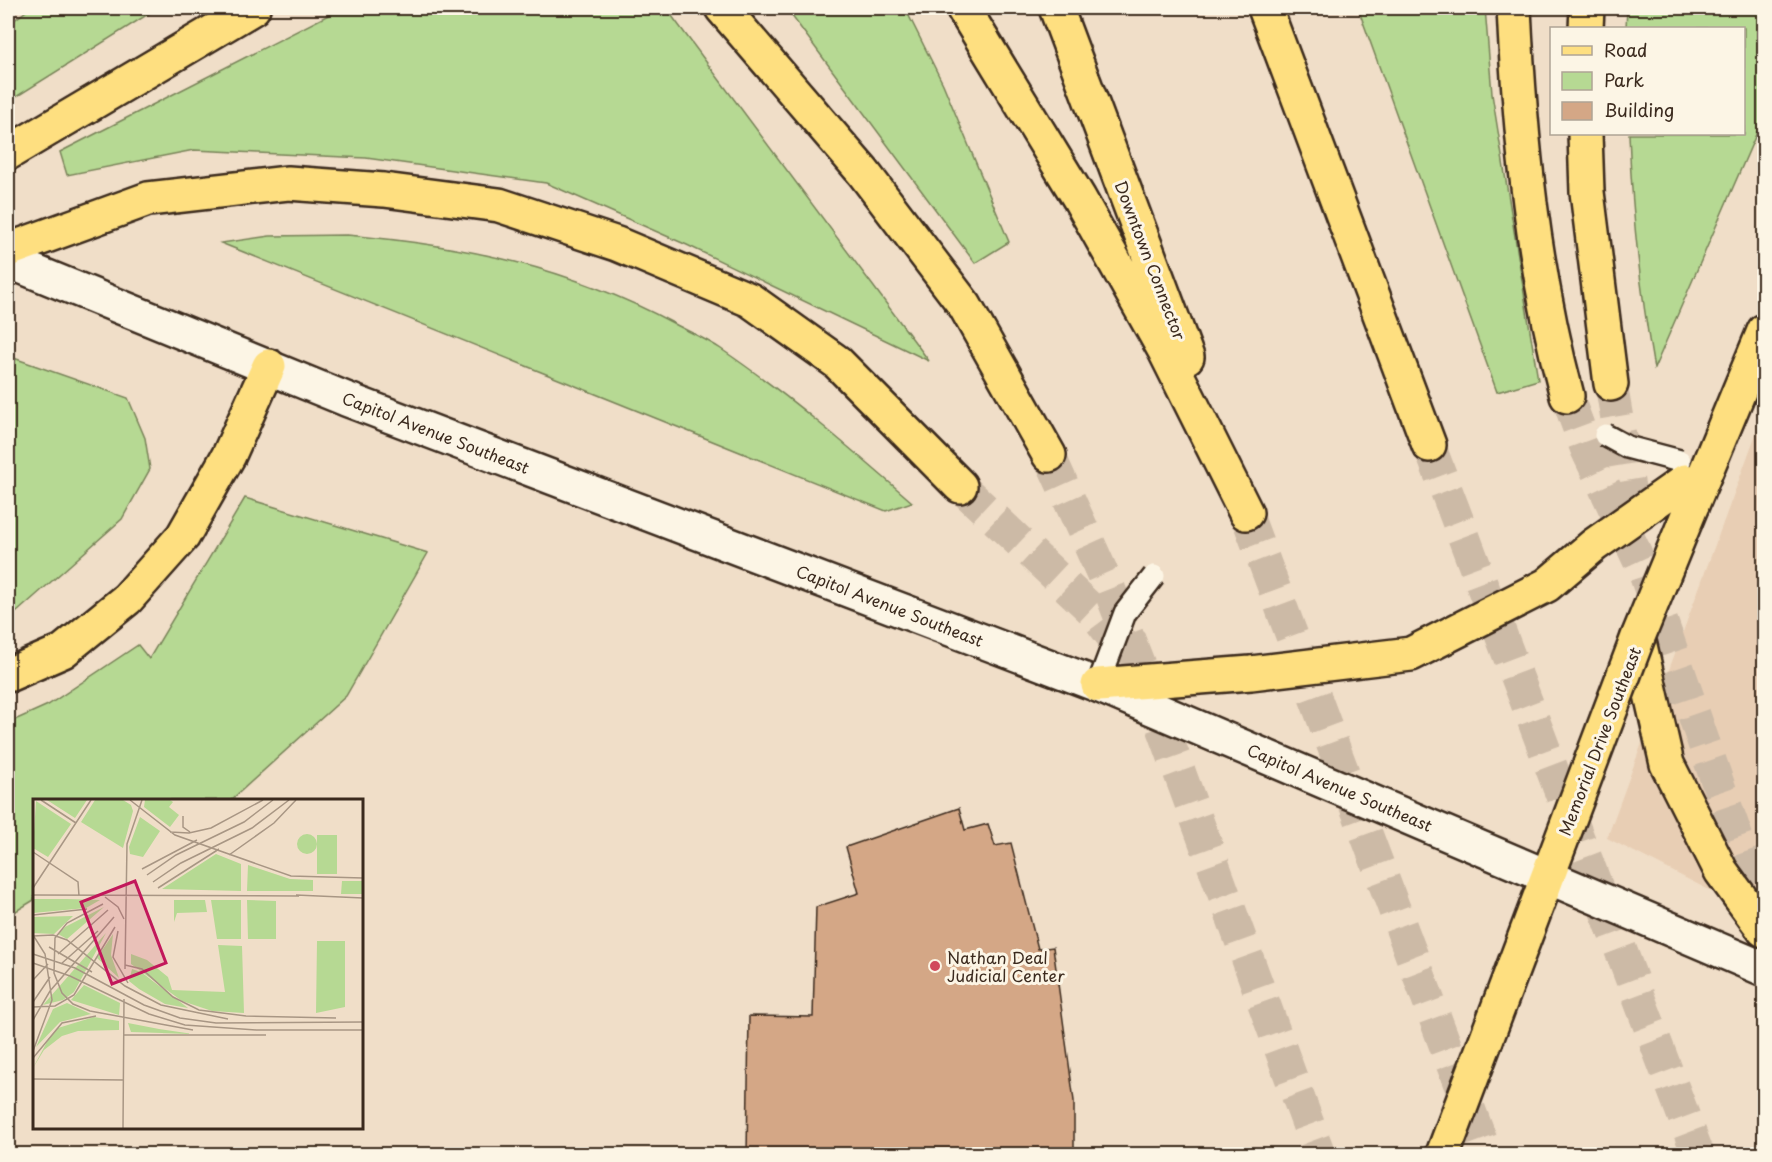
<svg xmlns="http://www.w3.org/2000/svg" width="1772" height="1162" viewBox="0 0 1772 1162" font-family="'Playpen Sans',sans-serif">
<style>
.built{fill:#e8ceb4}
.green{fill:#b6d993;stroke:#788258;stroke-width:1.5}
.building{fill:#d4a786;stroke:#3b2a1e;stroke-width:1.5}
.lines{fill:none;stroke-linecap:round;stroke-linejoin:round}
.motorway-tunnel{stroke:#ccbaa6;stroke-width:33;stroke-dasharray:33 16;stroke-linecap:butt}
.secondary-casing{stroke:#3b2a1e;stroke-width:38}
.primary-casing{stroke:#3b2a1e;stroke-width:38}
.motorway-casing{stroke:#3b2a1e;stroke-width:38}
.secondary{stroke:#fcf5e5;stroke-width:33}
.primary{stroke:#fedf80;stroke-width:33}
.motorway{stroke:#fedf80;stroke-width:33}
.service-bridge-casing{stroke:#3b2a1e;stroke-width:26;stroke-linecap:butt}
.secondary-bridge-casing{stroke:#3b2a1e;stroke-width:38;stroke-linecap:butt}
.primary-bridge-casing{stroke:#3b2a1e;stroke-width:38;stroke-linecap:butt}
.service-bridge{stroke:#fcf5e5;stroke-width:21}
.secondary-bridge{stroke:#fcf5e5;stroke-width:33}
.primary-bridge{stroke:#fedf80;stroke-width:33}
.poi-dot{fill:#d1495b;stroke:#fcf5e5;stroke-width:2}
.labels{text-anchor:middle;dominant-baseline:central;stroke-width:6;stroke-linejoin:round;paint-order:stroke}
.street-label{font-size:16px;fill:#3b2a1e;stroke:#fcf5e5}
.poi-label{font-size:16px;fill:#3b2a1e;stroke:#fcf5e5;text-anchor:start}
.inset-road{fill:none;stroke:#a89684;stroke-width:1.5}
.view{fill:#c2185b;fill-opacity:0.15;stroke:#c2185b;stroke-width:3}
.inset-edge{fill:none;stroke:#3b2a1e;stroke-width:3}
</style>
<rect width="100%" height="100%" fill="#f0dec8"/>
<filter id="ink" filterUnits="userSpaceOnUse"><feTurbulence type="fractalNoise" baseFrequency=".0167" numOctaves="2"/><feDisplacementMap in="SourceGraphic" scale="12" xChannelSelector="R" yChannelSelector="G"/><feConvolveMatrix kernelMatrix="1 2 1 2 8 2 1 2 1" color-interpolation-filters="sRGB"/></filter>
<g filter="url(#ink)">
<path class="built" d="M 1764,412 L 1764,918 L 1607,838 Z"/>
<path class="green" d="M 30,8 L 158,8 L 8,102 L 8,25 Z
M 342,8 L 666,8 L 929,361 L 687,245 L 546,183 L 366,158 L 194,150 L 67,175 L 60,152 Z
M 786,8 L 905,8 L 943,84 L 1009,242 L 975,263 Z
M 1358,8 L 1485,8 L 1492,94 L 1538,380 L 1497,392 Z
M 1627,8 L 1764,8 L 1764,116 L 1654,369 C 1640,290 1632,213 1629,134 L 1744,134 L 1744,28 L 1626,28 Z
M 347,235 C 464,245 568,267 673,323 C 689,332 706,339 721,349 C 789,395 850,448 912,502 L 886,511 L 221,243 L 270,236 Z
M 8,356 L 128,398 L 145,438 L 150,469 L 122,519 L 17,612 L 8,617 Z
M 245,498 L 428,553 L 346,696 L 231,800 L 34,800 L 34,900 L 8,916 L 8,723 L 48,705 L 138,645 L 149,659 Z"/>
<path class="building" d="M 959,808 L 965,830 L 988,824 L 995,846 L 1011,843 L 1038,949 L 1053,947 L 1074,1101 L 1074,1155 L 747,1155 L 749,1016 L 813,1017 L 816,907 L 859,893 L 846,847 Z"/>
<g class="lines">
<path class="motorway-tunnel" d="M 1611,384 L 1636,528
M 1567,396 L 1587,450 L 1644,571 L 1764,916
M 1429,445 L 1698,1154
M 1049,455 L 1109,588 L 1157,711 L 1319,1154
M 960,486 L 1094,612 L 1120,647
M 1246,513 L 1486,1154"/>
<g class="secondary-casing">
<path id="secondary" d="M 8,261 L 346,399 L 1098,685"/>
</g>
<g class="primary-casing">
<path id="primary" d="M 1692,505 L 1764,331
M 1638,637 L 1667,764 L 1721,871 L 1764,930"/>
</g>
<g class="motorway-casing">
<path id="motorway" d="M 722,8 L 863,172 L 965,306 L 1049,455
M 963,8 L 1079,198 L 1165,351 L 1246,513
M 1056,8 L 1187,357
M 1265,8 L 1429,445
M 1514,8 C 1520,139 1533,268 1567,396
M 1586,28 L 1587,8
M 1585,134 L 1587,192 L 1611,384
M 8,153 L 253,8
M 8,250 L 148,199 L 288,183 L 384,190 L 499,205 L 617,244 L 750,300 L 837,362 L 960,486
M 8,675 L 63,651 L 127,599 L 183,536 L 229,455 L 269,366"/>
</g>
<use href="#secondary" class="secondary"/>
<use href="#primary" class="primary"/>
<use href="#motorway" class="motorway"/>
<g class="service-bridge-casing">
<path id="service-bridge" d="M 1605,435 L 1627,447 L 1680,461
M 1098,685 L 1125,613 L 1154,576"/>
</g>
<g class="secondary-bridge-casing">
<path id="secondary-bridge" d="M 1098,685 L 1764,969"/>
</g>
<g class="primary-bridge-casing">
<path id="primary-bridge" d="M 1098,685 L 1251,673 L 1411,654 L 1547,585 L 1594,545 L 1685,481
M 1443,1154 L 1638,637 L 1692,505"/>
</g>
<use href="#service-bridge" class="service-bridge"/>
<use href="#secondary-bridge" class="secondary-bridge"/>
<use href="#primary-bridge" class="primary-bridge"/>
</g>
</g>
<circle class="poi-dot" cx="935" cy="966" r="6"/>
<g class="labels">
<g class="street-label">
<text transform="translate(1151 260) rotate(69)">Downtown Connector</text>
<text transform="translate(436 432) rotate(21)">Capitol Avenue Southeast</text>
<text transform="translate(890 605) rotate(21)">Capitol Avenue Southeast</text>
<text transform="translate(1599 741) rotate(-69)">Memorial Drive Southeast</text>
<text transform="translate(1340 787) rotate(23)">Capitol Avenue Southeast</text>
</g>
<g class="poi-label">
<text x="947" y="957">Nathan Deal<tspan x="947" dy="18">Judicial Center</tspan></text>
</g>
</g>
<g transform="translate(33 799)">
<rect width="330" height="330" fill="#f0dec8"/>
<path d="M 14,1 L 54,1 L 42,19 ZM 62,1 L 90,1 L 98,6 L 100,12 L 90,49 L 48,23 ZM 112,1 L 137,1 L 140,3 L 136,8 L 146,16 L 137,28 L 111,8 ZM 3,2 L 38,25 L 15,58 L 0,49 ZM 107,18 L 127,32 L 110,58 L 97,55 L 96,48 ZM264 45a10 10 0 1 1 20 0a10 10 0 1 1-20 0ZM 284,36 L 304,36 L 304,75 L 284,75 ZM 183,55 L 208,65 L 208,92 L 129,90 ZM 215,66 L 257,80 L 280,81 L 280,92 L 214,92 ZM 309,82 L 330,82 L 330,95 L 308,95 ZM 0,100 L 34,100 L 67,101 L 53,109 L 0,114 ZM 141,101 L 172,101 L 174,113 L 144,114 L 141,123 ZM 178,101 L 208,101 L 208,140 L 184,140 ZM 214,101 L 243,102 L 243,140 L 215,140 ZM 71,108 L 34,140 L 25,135 L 32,128 ZM 40,117 L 21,135 L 0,134 L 0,118 ZM 73,134 L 41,193 L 30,201 L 10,206 ZM 80,135 L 78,156 L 86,179 L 64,159 ZM 284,142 L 312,142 L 312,208 L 283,214 ZM 185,146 L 209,147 L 211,214 L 179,212 L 149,202 L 98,165 L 98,155 L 114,161 L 135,178 L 139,191 L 192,193 ZM 99,170 L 108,173 L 155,209 L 132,205 L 106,190 L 96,182 ZM 51,186 L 87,204 L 86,216 L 38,201 ZM 34,204 L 58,215 L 27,223 L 3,248 L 20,210 ZM 61,218 L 86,222 L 86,231 L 45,232 L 29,237 L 11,251 L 0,269 L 16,239 L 25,229 ZM 95,224 L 126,230 L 160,235 L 98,233 Z" fill="#b6d993"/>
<path class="inset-road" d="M 8,1 L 43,24M 97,1 L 142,36 L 258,77 L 330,79M 150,17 L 150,28 L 157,33M 137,33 L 156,34 L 178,29 L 230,1M 0,53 L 45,83 L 46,97M 196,56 L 241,24 L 263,1M 109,70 L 164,41M 114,76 L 143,56 L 211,23 L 240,1M 120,83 L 148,64 L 219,29 L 256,1M 0,89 L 58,1M 125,89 L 186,50M 0,96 L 266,97M 263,96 L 330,99M 72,98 L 85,108 L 91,120M 70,105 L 34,124 L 22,139 L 21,174 L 29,194 L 40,205 L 57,212 L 160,231M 0,116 L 54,110M 85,132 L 80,158 L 95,184M 0,136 L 12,155 L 19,201 L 0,252M 0,137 L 20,136 L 34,141 L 92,187 L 128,206 L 195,220M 16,148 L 59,173M 0,155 L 42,169 L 111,206 L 147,219 L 183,224 L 330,223M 25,155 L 75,111M 0,164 L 37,177 L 116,215 L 152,226 L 223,231 L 330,231M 28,165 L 65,132M 92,166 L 109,170 L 140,198 L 166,211 L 213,217 L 303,219M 92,170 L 94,45 L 109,1M 0,181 L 15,165M 0,203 L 17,178M 0,208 L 22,207 L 41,196 L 82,128M 0,221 L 17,192 L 81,118M 91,236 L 233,236M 0,259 L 29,224 L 63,217M 0,280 L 91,281M 90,329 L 91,200"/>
<path class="view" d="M 102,82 L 133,164 L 79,185 L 48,103 Z"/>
<rect width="330" height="330" class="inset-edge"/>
</g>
<rect width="1772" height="1162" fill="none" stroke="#fcf5e5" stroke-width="30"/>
<rect x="15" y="15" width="1742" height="1132" fill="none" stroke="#3b2a1e" stroke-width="2" filter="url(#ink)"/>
<rect x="1550" y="27" width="195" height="108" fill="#fcf5e5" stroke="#afa495" stroke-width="1.5"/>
<rect x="1562" y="46" width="30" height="9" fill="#fedf80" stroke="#afa495" stroke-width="1.5"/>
<text x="1604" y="57" font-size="18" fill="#3b2a1e">Road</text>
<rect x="1562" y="72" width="30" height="18" fill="#b6d993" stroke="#afa495" stroke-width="1.5"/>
<text x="1604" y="87" font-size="18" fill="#3b2a1e">Park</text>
<rect x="1562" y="102" width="30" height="18" fill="#d4a786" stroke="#afa495" stroke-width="1.5"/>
<text x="1604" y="117" font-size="18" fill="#3b2a1e">Building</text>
</svg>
